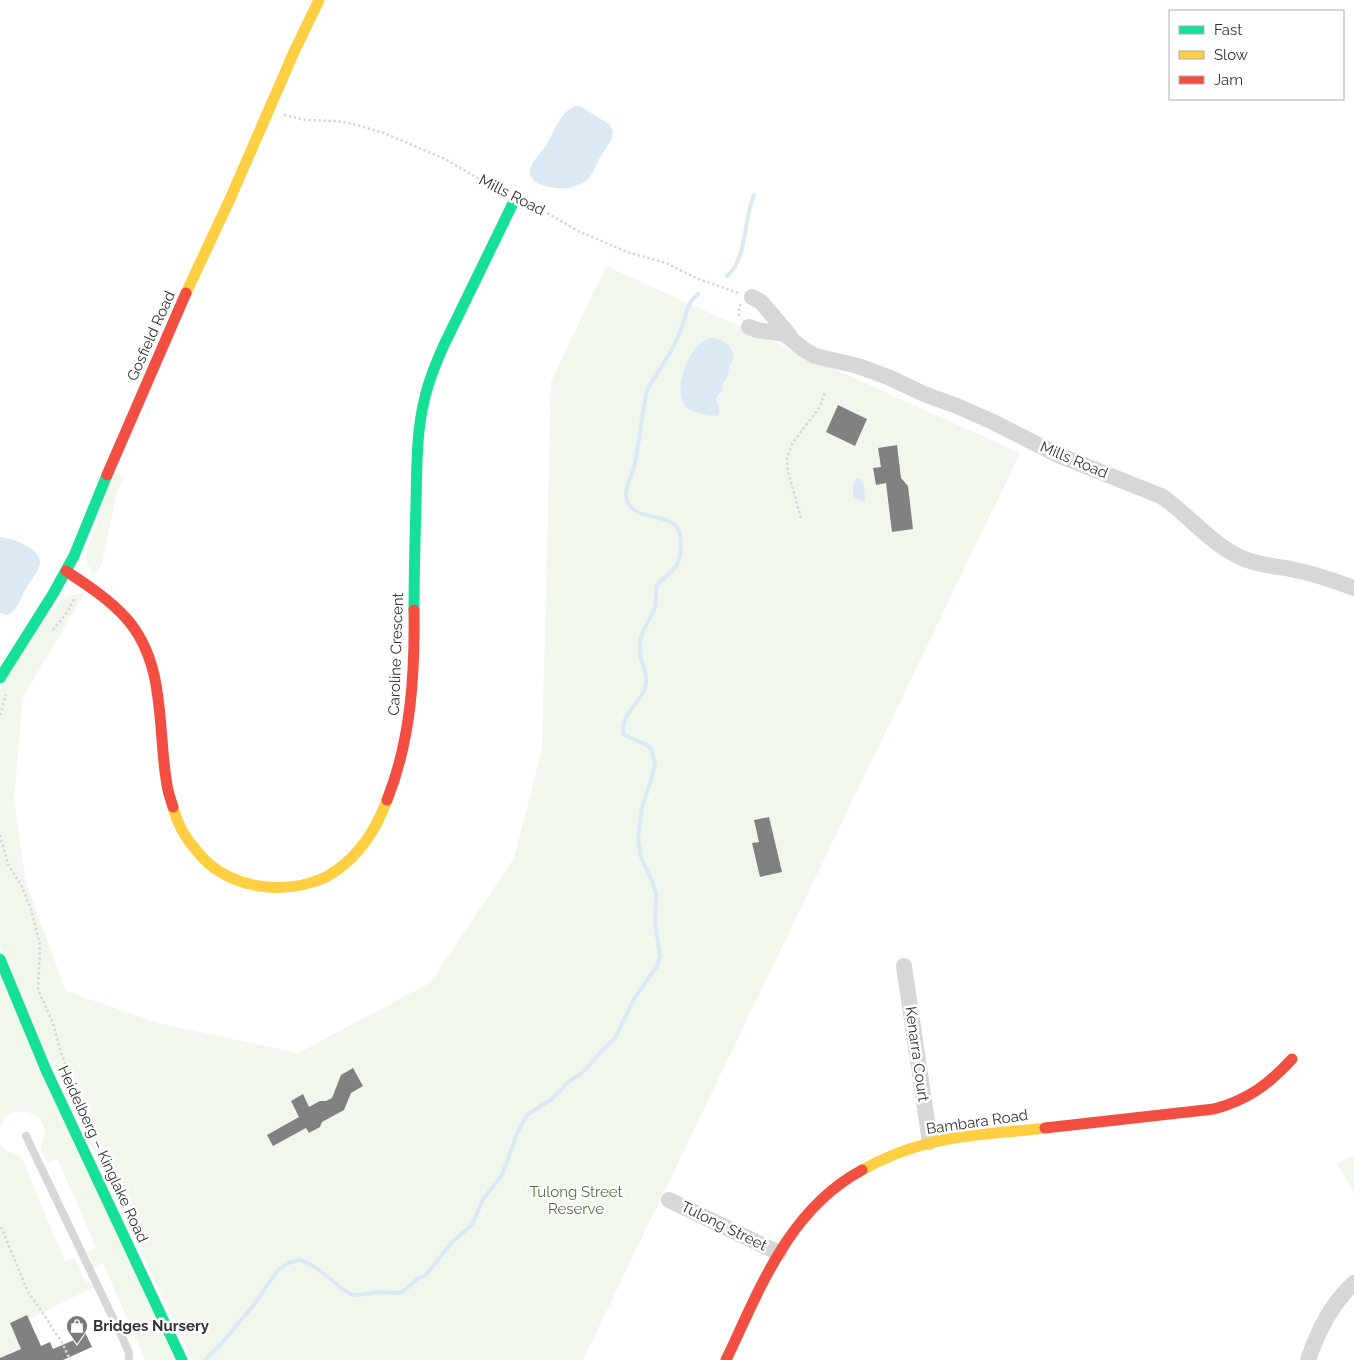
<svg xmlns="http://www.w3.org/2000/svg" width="1354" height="1360" viewBox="0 0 1354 1360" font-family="Raleway,sans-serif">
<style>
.green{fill:#f2f7ee;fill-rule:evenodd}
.water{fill:#dbe9f5}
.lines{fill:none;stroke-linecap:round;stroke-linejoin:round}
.stream{stroke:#dbe9f5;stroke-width:4}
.building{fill:#818181}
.path{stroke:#d7d7d7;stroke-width:2.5;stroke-dasharray:2.5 2.5;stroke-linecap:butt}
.lane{stroke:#d7d7d7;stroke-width:8}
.street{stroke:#d7d7d7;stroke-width:16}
.fast{stroke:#16e098;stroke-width:11}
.slow{stroke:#ffcf43;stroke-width:11}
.jam{stroke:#f24e42;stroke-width:11}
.labels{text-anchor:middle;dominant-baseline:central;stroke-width:5;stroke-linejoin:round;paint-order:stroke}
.street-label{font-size:15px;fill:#333;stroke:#fff}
.park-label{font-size:15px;fill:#52743a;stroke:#fff}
.poi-label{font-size:15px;font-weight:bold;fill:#333;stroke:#fff;text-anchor:start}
</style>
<rect width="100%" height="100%" fill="#fff"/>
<path class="green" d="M 606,266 L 1020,453 L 583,1360 L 192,1360 L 17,987 L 0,944 L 0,689 L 36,631 L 62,598 L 75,594 L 84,594 L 23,697 L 14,800 L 26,883 L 66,991 L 158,1023 L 298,1053 L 430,983 L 514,858 L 542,749 L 551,382 ZM 720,340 L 726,343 L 733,352 L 728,374 L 723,383 L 720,394 L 716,398 L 720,413 C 709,417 697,414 687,408 L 684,371 L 688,362 L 693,353 ZM 839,405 L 867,419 L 854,446 L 826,432 Z
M 114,472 L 124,477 L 117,492 L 102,564 L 94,576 L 87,563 L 86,553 Z
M 0,975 L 175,1360 L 145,1360 L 103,1263 L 94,1268 L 87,1252 L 96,1247 L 57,1159 L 48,1163 L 40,1147 C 43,1141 46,1134 44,1127 C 40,1112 18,1107 7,1116 C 4,1119 2,1123 0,1127 Z
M 0,1144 L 7,1151 L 21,1156 L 65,1261 L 75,1258 L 85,1282 L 89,1282 L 94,1287 L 29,1319 L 27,1315 L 10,1323 L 22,1348 L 10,1353 L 13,1359 L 0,1360 Z
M 1354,1155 L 1354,1192 L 1336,1163 Z"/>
<path class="water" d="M 575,106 L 580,106 L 609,124 L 613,131 C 613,140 607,147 602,154 C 596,163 594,174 586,181 C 581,184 574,187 568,188 C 558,190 529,186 530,171 C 531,160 543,152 548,142 C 555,129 561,112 575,106 Z
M 715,338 C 725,341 732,346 734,357 L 729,367 L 729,370 L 727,378 L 723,383 L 722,391 L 716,398 L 720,413 L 717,416 C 708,415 694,414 687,408 C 671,393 688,350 703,341 C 707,339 711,338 715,338 Z
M 857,478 L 861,479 L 864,484 L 865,501 L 862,502 L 861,500 L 856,499 L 853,495 L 853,484 Z
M 0,537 C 12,538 41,548 40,563 C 40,570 29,583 25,590 C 21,597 18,608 11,613 C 7,616 4,615 0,613 Z"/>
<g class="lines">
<path class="stream" d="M 727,276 C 748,258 743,219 754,195
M 205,1360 L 221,1344 L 253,1306 L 277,1271 L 288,1263 L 299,1260 L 306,1262 L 318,1269 L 344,1290 L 351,1294 L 358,1295 L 380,1292 L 398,1293 L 404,1291 L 417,1279 L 426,1275 L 453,1241 L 472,1225 L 483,1199 L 502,1175 L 518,1131 L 527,1115 L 552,1099 L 568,1082 L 583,1072 L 599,1054 L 615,1038 L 634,999 L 657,966 L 660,956 L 655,922 L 656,893 L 651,879 L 641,857 L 638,838 L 642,808 L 652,777 L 655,763 L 651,749 L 647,745 L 624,735 C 618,716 640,704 645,688 C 648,677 645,672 642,662 C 640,656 640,649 640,643 C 641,630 651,619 655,607 C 657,600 655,592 657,585 C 663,578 671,573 676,566 C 680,559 681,551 681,544 C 680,539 681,533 678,529 C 669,512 634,522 627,500 C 623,489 632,477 634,467 C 640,442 641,416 647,391 C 651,381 658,374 663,364 C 672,351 679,336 684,321 C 687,310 688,302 698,294"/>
</g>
<path class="building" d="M 838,405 L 867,419 L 855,446 L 826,432 Z
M 897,445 L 901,478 L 908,486 L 913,529 L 892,532 L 886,483 L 876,485 L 873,468 L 881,467 L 878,448 Z
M 769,817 L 782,872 L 760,877 L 752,843 L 759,842 L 754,820 Z
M 353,1068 L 363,1086 L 351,1093 L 344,1110 L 322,1122 L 320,1127 L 309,1133 L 306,1128 L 273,1146 L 267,1135 L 299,1117 L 291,1101 L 303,1094 L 309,1107 L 320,1101 L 326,1101 L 332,1098 L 341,1075 Z
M 27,1315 L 41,1346 L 50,1342 L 53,1349 L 74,1340 L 71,1333 L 83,1328 L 92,1347 L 63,1360 L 0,1360 L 0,1358 L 21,1349 L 10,1323 Z"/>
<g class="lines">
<path class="path" d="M 284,115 L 305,120 L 337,121 L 353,124 L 384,133 L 445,159 L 500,191
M 530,203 L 578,231 L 627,252 L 666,263 L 696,278 L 738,293
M 739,316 L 739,307 L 741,304
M 801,518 L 788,472 L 787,458 L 792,444 L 819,408 L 825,393
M 53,630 L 68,611 L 75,597
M 0,715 L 6,694
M 0,835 L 8,864 L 22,887 L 31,909 L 40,945 L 38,990 L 53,1023 L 62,1056 L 70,1074
M 1,1227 L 28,1292 L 45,1316 L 55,1333 L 61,1340 L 70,1360"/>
<path class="lane" d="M 26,1136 L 123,1339 L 129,1353 L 129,1360"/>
<path class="street" d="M 752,297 L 761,302 L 790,336
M 749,327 L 757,330 L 785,334 L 803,349 L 815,356 L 858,366 L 888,377 L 924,394 L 957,406 L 993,422 L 1058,455 L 1161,496 C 1188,514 1207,540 1236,555 C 1254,565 1276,566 1295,570 C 1316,574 1335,581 1354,588
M 904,966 L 930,1142
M 669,1200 L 779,1253
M 1308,1360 C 1318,1331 1331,1304 1354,1283"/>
<path class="fast" d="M 414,610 C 414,575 415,539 416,503 C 417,468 416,432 425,397 C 429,380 436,363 443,347 L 516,197
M 0,678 L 53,594 L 74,556 L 107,475
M 0,959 L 46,1070 L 182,1360"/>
<path class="slow" d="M 186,293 L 230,199 L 294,52 L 319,0
M 173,807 C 177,823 185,838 196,850 C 200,855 205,860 209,864 C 241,890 287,894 324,878 C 329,876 333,872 337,870 C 361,853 377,827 387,800
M 862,1170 C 882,1159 903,1150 926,1144 C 964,1134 1005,1133 1045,1128"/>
<path class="jam" d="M 107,475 L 186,293
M 66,571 C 87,585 109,599 126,618 C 167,664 157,729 167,785 C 168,793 171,800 173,807
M 387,800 C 411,740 415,674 414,610
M 1045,1128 L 1214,1109 C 1248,1100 1269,1084 1292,1059
M 726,1360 C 760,1289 788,1210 862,1170"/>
</g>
<defs>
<g id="shop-pin" transform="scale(1.125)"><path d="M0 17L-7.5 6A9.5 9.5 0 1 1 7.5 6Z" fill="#7a7a7a" stroke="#fff"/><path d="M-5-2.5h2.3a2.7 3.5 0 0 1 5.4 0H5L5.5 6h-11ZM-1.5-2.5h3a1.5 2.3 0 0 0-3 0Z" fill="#fff"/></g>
</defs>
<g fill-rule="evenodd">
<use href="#shop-pin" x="77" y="1326"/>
</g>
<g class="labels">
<g class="street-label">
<text transform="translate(512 195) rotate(27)">Mills Road</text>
<text transform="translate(151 336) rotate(-66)">Gosfield Road</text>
<text transform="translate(1074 460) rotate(23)">Mills Road</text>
<text transform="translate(396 654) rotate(-88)">Caroline Crescent</text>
<text transform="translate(917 1054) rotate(82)">Kenarra Court</text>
<text transform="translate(977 1122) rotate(-8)">Bambara Road</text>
<text transform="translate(103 1154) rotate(65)">Heidelberg – Kinglake Road</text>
<text transform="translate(724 1226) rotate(26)">Tulong Street</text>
</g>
<g class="park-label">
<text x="576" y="1192">Tulong Street<tspan x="576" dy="17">Reserve</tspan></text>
</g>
<g class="poi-label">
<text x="93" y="1326">Bridges Nursery</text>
</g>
</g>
<rect x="1169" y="10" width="175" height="90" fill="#ffffff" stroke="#adadad"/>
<rect x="1179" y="26" width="25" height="8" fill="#16e098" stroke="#adadad"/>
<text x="1214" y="35" font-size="15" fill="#333333">Fast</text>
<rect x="1179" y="51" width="25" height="8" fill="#ffcf43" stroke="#adadad"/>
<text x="1214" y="60" font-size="15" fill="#333333">Slow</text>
<rect x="1179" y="76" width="25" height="8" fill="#f24e42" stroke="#adadad"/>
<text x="1214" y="85" font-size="15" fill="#333333">Jam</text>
</svg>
